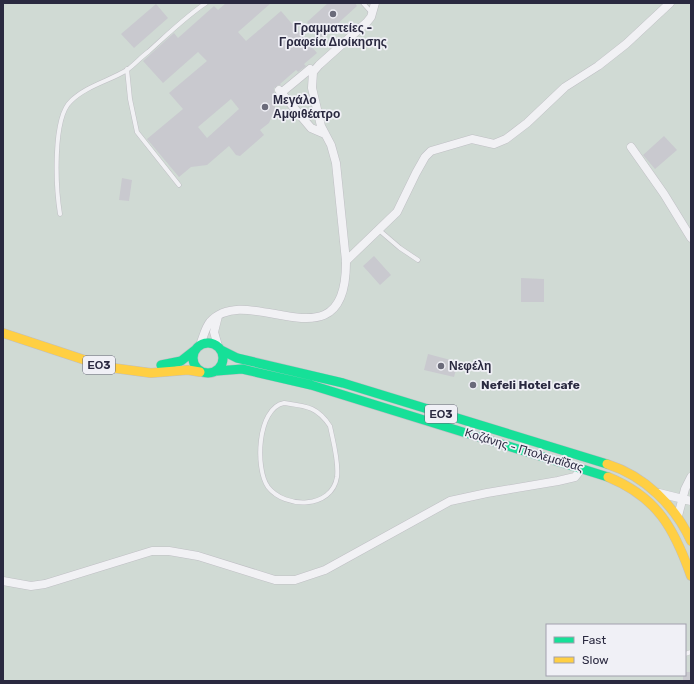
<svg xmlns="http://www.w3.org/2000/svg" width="694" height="684" viewBox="0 0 694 684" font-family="Rubik,sans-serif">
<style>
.green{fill:#d0dad4;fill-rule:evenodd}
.building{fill:#c9c9cf;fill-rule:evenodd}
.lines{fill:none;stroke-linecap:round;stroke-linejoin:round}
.lane-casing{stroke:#bfbfc4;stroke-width:5}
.street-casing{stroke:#bfbfc4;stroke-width:9}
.fast-casing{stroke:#bebec4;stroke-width:10}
.slow-casing{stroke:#bebec4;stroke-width:10}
.lane{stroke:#f1f1f4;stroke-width:4}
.street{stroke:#f1f1f4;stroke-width:8}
.fast{stroke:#16e098;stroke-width:9}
.slow{stroke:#ffcf43;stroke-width:9}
.poi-dot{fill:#6a6a7a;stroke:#f0f0f6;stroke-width:1.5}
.labels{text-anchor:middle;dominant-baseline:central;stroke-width:3.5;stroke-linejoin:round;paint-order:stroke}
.shield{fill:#f0f0f6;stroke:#656577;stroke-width:1}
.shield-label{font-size:11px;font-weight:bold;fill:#2a2940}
.poi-label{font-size:12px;font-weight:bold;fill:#2a2940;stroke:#f0f0f6;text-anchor:start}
.street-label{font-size:12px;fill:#2a2940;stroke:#f0f0f6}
</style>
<rect width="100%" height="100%" fill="#e2e2e7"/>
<path class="green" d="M 3,3 L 691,3 L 691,681 L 3,681 ZM 547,625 L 685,625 L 685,675 L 547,675 Z"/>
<path class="building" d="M 226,3 L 271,3 L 238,32 L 246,41 L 281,11 L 317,53 L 304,64 L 306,66 L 298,72 L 296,70 L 280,84 L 281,85 L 278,85 L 274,88 L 275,109 L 269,123 L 260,130 L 264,135 L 240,156 L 236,155 L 229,146 L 207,165 L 191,167 L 179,177 L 147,139 L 183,109 L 169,93 L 207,61 L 198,52 L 163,83 L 143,61 L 174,33 L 178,38 L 214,6 L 218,10 ZM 231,99 L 239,109 L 207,138 L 198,127 Z
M 328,3 L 355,3 L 357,6 L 322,38 L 307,22 Z
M 156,4 L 168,18 L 134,48 L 121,34 Z
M 664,136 L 677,150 L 655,169 L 643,155 Z
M 122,178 L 132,180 L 129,201 L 119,200 Z
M 374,256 L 391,275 L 380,285 L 363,266 Z
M 521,278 L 544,279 L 544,302 L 521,302 Z
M 428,354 L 458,362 L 454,377 L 424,370 Z
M 685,672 L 691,672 L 691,681 L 683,681 L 683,675 L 685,675 Z"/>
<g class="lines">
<g class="lane-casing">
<path id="lane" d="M 363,3 L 372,13
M 127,69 L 130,99 L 137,132 L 179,185
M 60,214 C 56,189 52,118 71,101 C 86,86 109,81 127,70 C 134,65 141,57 148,52 C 167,35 185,17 206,3
M 379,230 L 400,248 L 418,260
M 284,403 C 305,406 317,406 330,426 C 333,441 339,461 337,477 C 332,509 285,509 268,487 C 255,469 257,408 284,403 Z
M 685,654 L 691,652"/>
</g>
<g class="street-casing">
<path id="street" d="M 279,90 L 311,128 L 325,134
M 281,93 L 310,69 L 313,72
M 631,147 L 664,194 L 691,238
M 346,261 L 397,212 L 416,173 L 425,157 L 431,151 L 472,139 L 494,144 L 506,139 L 527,123 L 565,87 L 598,66 L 626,44 L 670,3
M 218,316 L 214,332 L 218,346
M 200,345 C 203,338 205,328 210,322 C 248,279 347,372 346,261 L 336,163 L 331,145 L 321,126 L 312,88 L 313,72 L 319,65 L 367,22 L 371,17 L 375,3
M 659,493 L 691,501
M 678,516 L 685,489 L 691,477
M 3,581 L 31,586 L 45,584 L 152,551 L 169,551 L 198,556 L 275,580 L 295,580 L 325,570 L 450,501 L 487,493 L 558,481 L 575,477 L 582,468"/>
</g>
<g class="fast-casing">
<path id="fast" d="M193 358a15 15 0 1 1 30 0a15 15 0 1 1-30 0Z
M 221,350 L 237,358 L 343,383 L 607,464
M 161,365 L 181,361 L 195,350
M 217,371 L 242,369 L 311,385 L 608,477"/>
</g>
<g class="slow-casing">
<path id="slow" d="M 3,333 L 106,367 L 151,373 L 188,370 L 200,372
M 607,464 C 645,476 675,506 691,541
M 608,477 C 657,497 674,528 691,576"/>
</g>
<use href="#lane" class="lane"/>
<use href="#street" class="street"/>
<use href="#fast" class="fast"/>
<use href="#slow" class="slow"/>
</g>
<g class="poi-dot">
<circle cx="333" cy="14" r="4"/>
<circle cx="265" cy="107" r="4"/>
<circle cx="441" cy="366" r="4"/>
<circle cx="473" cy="385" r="4"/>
</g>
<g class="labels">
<g class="shield">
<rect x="83" y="356" width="32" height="18" rx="3"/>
<rect x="425" y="405" width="32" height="18" rx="3"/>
</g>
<g class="shield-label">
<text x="99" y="365">ΕΟ3</text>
<text x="441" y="414">ΕΟ3</text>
</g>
<g class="poi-label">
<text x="333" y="28" text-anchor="middle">Γραμματείες -<tspan x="333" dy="14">Γραφεία Διοίκησης</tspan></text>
<text x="273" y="100">Μεγάλο<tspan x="273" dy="14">Αμφιθέατρο</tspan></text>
<text x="449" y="366">Νεφέλη</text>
<text x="481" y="385">Nefeli Hotel cafe</text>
</g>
<g class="street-label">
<text transform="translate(524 450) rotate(17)">Κοζάνης - Πτολεμαΐδας</text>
</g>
</g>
<rect width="694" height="684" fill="none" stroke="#2a2940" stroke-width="8"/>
<rect x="546" y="624" width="140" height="52" fill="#f0f0f6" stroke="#a1a0ad"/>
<rect x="554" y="637" width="20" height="6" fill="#16e098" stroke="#a1a0ad"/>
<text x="582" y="644" font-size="12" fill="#2a2940">Fast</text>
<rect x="554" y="657" width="20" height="6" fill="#ffcf43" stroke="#a1a0ad"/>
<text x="582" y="664" font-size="12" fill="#2a2940">Slow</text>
</svg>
